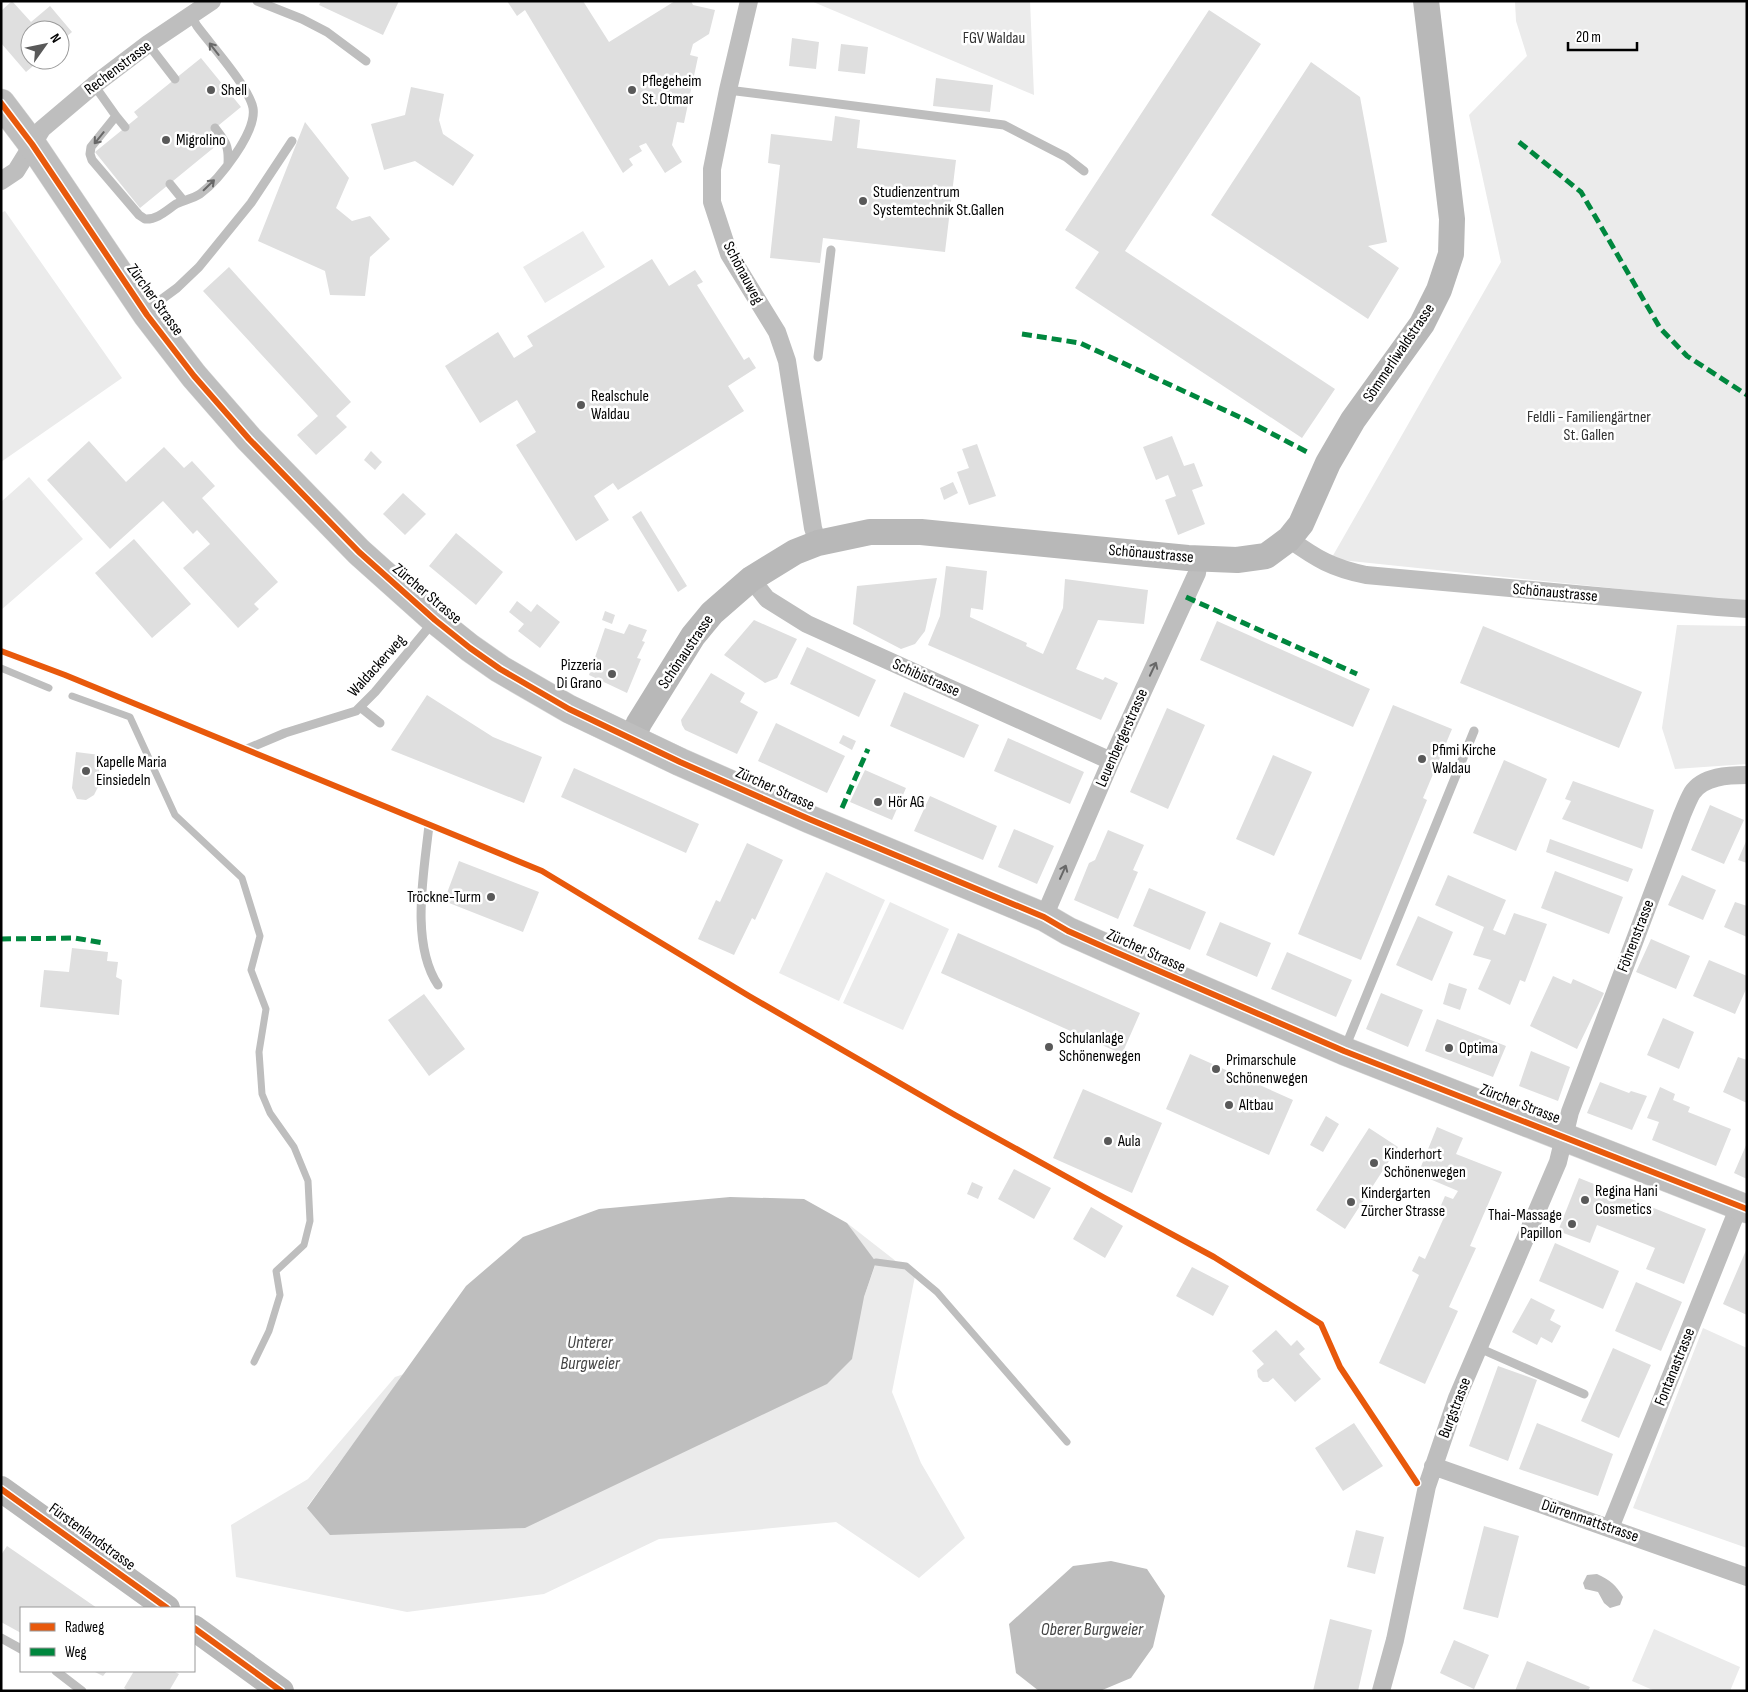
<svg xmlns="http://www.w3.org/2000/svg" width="1748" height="1692" viewBox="0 0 1748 1692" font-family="'Sofia Sans Condensed',sans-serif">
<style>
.green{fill:#ebebeb}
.water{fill:#bebebe}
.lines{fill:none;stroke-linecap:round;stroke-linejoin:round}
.stream{stroke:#bebebe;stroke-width:7}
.building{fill:#dfdfdf}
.primary-casing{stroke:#dbdbdb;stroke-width:29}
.lane{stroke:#bebebe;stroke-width:9}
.street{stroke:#bebebe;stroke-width:18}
.secondary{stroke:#b8b8b8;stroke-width:26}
.primary{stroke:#bebebe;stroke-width:28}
.quiet{stroke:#00873e;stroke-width:5;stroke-dasharray:10 5;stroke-linecap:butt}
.cycleway-casing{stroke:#fff;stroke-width:9}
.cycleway{stroke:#e8590c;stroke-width:6}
.oneway{stroke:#686868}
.poi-dot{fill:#595959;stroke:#fff;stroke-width:2}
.labels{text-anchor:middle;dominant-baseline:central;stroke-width:5;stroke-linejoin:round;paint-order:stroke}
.park-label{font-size:16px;fill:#323232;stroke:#fff}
.street-label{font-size:16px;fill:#000;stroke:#fff}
.poi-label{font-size:16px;fill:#000;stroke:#fff;text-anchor:start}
.water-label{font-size:18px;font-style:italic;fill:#434343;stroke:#fff}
</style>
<rect width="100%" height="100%" fill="#fff"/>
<path class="green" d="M 811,1 L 1030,1 L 1034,95 Z
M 1515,1 L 1747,1 L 1747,602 L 1331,559 L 1501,262 L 1469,115 L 1527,56 L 1516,21 Z
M 5,211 L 122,378 L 1,462 L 1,213 Z
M 583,231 L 605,267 L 545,303 L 523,267 Z
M 29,477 L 83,539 L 1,610 L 1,502 Z
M 1677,625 L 1747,626 L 1747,764 L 1675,769 L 1662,728 Z
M 826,872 L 885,900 L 839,1001 L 779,973 Z
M 890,902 L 949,929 L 903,1030 L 843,1003 Z
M 847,1223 L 915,1276 L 892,1392 L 921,1463 L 965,1538 L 919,1578 L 836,1522 L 659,1539 L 544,1594 L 407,1612 L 236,1577 L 231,1525 L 308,1479 L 395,1377 L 404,1374 L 307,1507 L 864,1297 L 876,1263 Z
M 1703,1328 L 1747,1348 L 1747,1548 L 1633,1508 Z
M 1654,1629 L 1740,1667 L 1730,1691 L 1655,1691 L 1632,1681 Z"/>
<path class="water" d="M 730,1197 L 804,1199 L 847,1223 L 876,1262 L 864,1297 L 852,1359 L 827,1384 L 525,1528 L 330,1535 L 307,1508 L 466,1286 L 523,1237 L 599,1209 Z
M 1111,1561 L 1147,1569 L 1165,1596 L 1153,1647 L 1131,1678 L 1100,1691 L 1039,1691 L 1016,1673 L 1009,1624 L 1073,1566 Z
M 1597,1574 C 1610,1580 1616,1585 1623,1597 L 1620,1605 L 1610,1608 L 1604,1603 L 1598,1592 L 1585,1589 L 1583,1583 L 1587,1575 Z"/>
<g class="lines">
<path class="stream" d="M 1,668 L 49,688
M 72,696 L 130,717 L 175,815 L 242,878 L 260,936 L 251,970 L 266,1009 L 259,1052 L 262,1094 L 270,1113 L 294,1147 L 308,1181 L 310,1221 L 304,1245 L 276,1271 L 280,1295 L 269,1331 L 254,1362
M 876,1262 L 906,1266 L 937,1292 L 1067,1442"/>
</g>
<path class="building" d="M 12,1 L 31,22 L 50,6 L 72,32 L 60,42 L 60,30 L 30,30 L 30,60 L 40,60 L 26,72 L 1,43 L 1,11 Z
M 321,1 L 399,1 L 383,35 L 319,5 Z
M 507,1 L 583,1 L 609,42 L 675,1 L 691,1 L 693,5 L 715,10 L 709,34 L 693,44 L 690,55 L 698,57 L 684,123 L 677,122 L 672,145 L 682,162 L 665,173 L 646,143 L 639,146 L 642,151 L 629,159 L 633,165 L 623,173 L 525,10 L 517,16 Z
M 1209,10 L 1261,44 L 1125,251 L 1335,389 L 1302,438 L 1075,288 L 1099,252 L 1065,230 Z
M 792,38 L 819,42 L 816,69 L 789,66 Z
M 841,44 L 868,47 L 865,74 L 838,71 Z
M 201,58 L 241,107 L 208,134 L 217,145 L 140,208 L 95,152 L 138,117 L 134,112 Z
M 1311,62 L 1360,97 L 1387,242 L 1368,246 L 1399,268 L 1368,319 L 1211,215 Z
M 936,78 L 993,85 L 990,112 L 933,106 Z
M 411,87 L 444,94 L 439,120 L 443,134 L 474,155 L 453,186 L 415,161 L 384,170 L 371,124 L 405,115 Z
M 835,116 L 860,120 L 857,148 L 956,160 L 945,252 L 823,238 L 820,263 L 770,258 L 780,165 L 768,163 L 771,134 L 832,141 Z
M 305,122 L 349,178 L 336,208 L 352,221 L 370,216 L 390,239 L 370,257 L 365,296 L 330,295 L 325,271 L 258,241 Z
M 652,259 L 669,286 L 695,270 L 703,282 L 697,285 L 744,360 L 749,357 L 756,368 L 728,386 L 744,411 L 618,490 L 613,483 L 594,496 L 609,520 L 576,541 L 516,445 L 536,432 L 517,400 L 480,423 L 445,366 L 498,332 L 514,358 L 533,346 L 527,336 Z
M 229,267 L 351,402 L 336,416 L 347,427 L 316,455 L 297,435 L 318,416 L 203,291 Z
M 1172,436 L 1184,466 L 1194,463 L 1203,486 L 1192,490 L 1205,524 L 1178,535 L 1165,500 L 1176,496 L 1168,475 L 1156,480 L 1143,447 Z
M 89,441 L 126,482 L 164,447 L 184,468 L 192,461 L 215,486 L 202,498 L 278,582 L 254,604 L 259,609 L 238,628 L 183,568 L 210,544 L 197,530 L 193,534 L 163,501 L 110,549 L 47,480 Z
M 977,444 L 996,496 L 969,505 L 957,472 L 969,468 L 962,449 Z
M 371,451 L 382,462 L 375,470 L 364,460 Z
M 953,482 L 958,493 L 944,500 L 940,488 Z
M 403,493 L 426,514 L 405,535 L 383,514 Z
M 641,511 L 687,586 L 678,592 L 632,517 Z
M 456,533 L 503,572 L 476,605 L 429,566 Z
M 134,539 L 191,604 L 152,638 L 95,573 Z
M 946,566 L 987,571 L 983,610 L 971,608 L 970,617 L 1027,643 L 1026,646 L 1043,654 L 1063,608 L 1065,579 L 1148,590 L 1144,624 L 1098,620 L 1076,669 L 1103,680 L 1105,677 L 1118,683 L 1101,720 L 928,645 L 940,616 Z
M 937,578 L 925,631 L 915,644 L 901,649 L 853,624 L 857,586 Z
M 517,601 L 531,612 L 537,604 L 560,622 L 540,648 L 518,631 L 524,624 L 509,612 Z
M 605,611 L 615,615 L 612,624 L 602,620 Z
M 754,620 L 797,639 L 777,678 L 765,683 L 724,655 Z
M 1217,621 L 1370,689 L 1353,727 L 1200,660 Z
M 629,624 L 647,630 L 642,641 L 645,642 L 637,658 L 641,659 L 627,693 L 589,675 L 605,628 L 624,634 Z
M 1483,626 L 1642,692 L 1619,748 L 1460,683 Z
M 807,647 L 876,680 L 859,717 L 790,684 Z
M 711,673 L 745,693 L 740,702 L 758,712 L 737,754 L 685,730 L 682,725 L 681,720 Z
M 904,692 L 979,725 L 964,758 L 890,726 Z
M 427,695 L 493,737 L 542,757 L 524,803 L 391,750 Z
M 1393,705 L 1452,729 L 1423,798 L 1427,800 L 1361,960 L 1298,934 Z
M 1167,708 L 1205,725 L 1168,809 L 1130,792 Z
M 776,723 L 845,756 L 827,793 L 758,761 Z
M 843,735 L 856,741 L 852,750 L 839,743 Z
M 1008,738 L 1084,772 L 1070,804 L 994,771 Z
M 76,752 L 100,755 L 98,787 L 94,795 L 86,800 L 77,799 L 72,788 Z
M 1273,755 L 1312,772 L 1274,856 L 1236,839 Z
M 1504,760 L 1547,779 L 1516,851 L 1473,833 Z
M 574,768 L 699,824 L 686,853 L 561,797 Z
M 865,770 L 906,788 L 892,820 L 850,802 Z
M 1573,781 L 1654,810 L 1642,849 L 1562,819 L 1571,801 L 1565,799 Z
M 930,796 L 997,826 L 983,860 L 914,831 Z
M 1710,805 L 1744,820 L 1724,864 L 1691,850 Z
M 1014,829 L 1054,846 L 1037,884 L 998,867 Z
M 1108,830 L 1144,845 L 1133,870 L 1138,872 L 1118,919 L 1074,900 L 1089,863 L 1095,860 Z
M 1550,839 L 1633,869 L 1628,882 L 1546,852 Z
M 1747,839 L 1747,863 L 1738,860 Z
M 747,843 L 783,860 L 755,920 L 752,918 L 734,955 L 698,939 L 716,900 L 720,902 Z
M 459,861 L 539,892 L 523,932 L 444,901 Z
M 1555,871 L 1623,897 L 1609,934 L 1541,908 Z
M 1448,875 L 1506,900 L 1493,930 L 1505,935 L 1514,913 L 1547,924 L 1525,982 L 1520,980 L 1510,1005 L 1478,989 L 1491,960 L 1473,955 L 1484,927 L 1435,905 Z
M 1682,875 L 1716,890 L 1703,920 L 1668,905 Z
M 1149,888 L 1206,912 L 1190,950 L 1133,926 Z
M 1735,902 L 1747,906 L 1747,937 L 1724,927 Z
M 1418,916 L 1453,932 L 1432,981 L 1396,965 Z
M 1220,922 L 1271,943 L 1257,977 L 1206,955 Z
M 958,933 L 1140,1013 L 1122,1054 L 941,973 Z
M 1651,939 L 1690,956 L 1676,989 L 1636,972 Z
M 72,948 L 108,952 L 107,961 L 118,962 L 116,977 L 122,980 L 119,1015 L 40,1007 L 44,970 L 69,972 Z
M 1287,952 L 1352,980 L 1336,1017 L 1271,989 Z
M 1709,960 L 1747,976 L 1747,987 L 1735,1014 L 1693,996 Z
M 1553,976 L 1571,984 L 1573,979 L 1604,993 L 1577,1049 L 1530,1026 Z
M 1449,983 L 1467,989 L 1460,1010 L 1443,1004 Z
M 1381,993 L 1423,1010 L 1408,1047 L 1366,1029 Z
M 424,994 L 465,1049 L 429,1076 L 388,1020 Z
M 1663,1018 L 1694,1032 L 1679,1069 L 1647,1055 Z
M 1437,1019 L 1506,1046 L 1493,1077 L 1425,1051 Z
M 1531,1051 L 1570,1067 L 1558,1101 L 1519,1086 Z
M 1190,1054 L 1293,1100 L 1269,1155 L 1166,1109 Z
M 1738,1057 L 1747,1060 L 1747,1103 L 1723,1092 Z
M 1600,1082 L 1629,1093 L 1631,1091 L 1647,1096 L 1632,1130 L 1587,1113 Z
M 1660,1087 L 1675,1094 L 1673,1100 L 1690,1107 L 1688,1112 L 1731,1129 L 1716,1166 L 1652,1140 L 1659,1122 L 1647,1118 Z
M 1083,1089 L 1162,1123 L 1132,1193 L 1053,1158 Z
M 1326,1116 L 1339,1124 L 1323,1152 L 1310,1145 Z
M 1437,1127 L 1463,1138 L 1456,1154 L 1502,1172 L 1470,1246 L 1476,1248 L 1449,1307 L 1458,1311 L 1425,1384 L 1379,1363 L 1419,1275 L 1412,1271 L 1419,1256 L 1425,1259 L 1446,1213 L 1439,1210 L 1445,1196 L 1453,1199 L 1458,1191 L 1418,1174 Z
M 1369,1128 L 1398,1147 L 1345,1229 L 1316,1210 Z
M 1747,1143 L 1747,1179 L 1734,1173 Z
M 1014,1169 L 1051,1188 L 1034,1219 L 998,1199 Z
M 1579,1178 L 1706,1229 L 1684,1284 L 1646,1269 L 1655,1248 L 1597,1225 L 1590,1243 L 1558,1231 Z
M 972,1182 L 983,1187 L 978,1199 L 967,1194 Z
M 1091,1207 L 1123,1226 L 1105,1258 L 1073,1239 Z
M 1555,1243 L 1619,1271 L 1603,1309 L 1539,1281 Z
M 1747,1248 L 1747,1315 L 1723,1304 Z
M 1192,1267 L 1229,1286 L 1213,1316 L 1176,1296 Z
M 1636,1282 L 1682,1302 L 1661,1351 L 1615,1331 Z
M 1531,1298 L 1555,1310 L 1550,1320 L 1561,1326 L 1552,1343 L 1541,1337 L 1537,1345 L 1512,1332 Z
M 1276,1330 L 1291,1346 L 1297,1340 L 1305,1349 L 1299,1354 L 1321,1379 L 1295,1402 L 1273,1378 L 1268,1382 L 1263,1382 L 1258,1377 L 1257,1370 L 1264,1364 L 1252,1351 Z
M 1613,1348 L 1651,1365 L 1619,1438 L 1581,1421 Z
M 1498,1366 L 1537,1380 L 1508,1461 L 1469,1446 Z
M 1354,1423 L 1383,1466 L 1343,1491 L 1315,1448 Z
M 1537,1423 L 1613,1454 L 1598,1496 L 1519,1469 Z
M 1484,1526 L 1519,1536 L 1498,1618 L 1463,1609 Z
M 1356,1530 L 1384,1537 L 1375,1574 L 1347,1567 Z
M 7,1546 L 97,1608 L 21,1608 L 21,1633 L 1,1622 L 1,1555 Z
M 1330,1619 L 1372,1630 L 1358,1691 L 1313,1691 Z
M 1454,1640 L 1489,1655 L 1474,1689 L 1440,1673 Z
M 1527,1661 L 1590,1687 L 1588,1691 L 1515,1691 Z
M 93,1671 L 107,1671 L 103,1676 Z
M 134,1671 L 173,1671 L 179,1674 L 169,1691 L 129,1691 L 124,1688 Z"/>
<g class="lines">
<g class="primary-casing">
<path id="primary" d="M 1,103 L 32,144 L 147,315 L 194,376 L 249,439 L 359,552 L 435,620 L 470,648 L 500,669 L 569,709 L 680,762 L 809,819 L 1044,917 L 1068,931 L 1113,951 L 1344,1051 L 1747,1209"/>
</g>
<path class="lane" d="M 257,1 L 302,19 L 327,32 L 366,61
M 148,44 L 175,79
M 94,85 L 116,116 L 91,147 L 90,154 L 92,160 L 139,215 L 145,219 C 157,220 167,210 176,204 C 184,200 192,199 200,194 C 219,180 257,132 253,108 C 249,87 211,45 197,26 L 191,16
M 728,90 L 1004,125 L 1066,157 L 1084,171
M 116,116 L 125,127
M 215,128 C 226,142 229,146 228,164
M 170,184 L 183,200
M 147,310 L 177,288 L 199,267 L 251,203 L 292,141
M 818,357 L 831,250
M 360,707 L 380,723
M 247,749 L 285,733 L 356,711 L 375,692 L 434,621
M 429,825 C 424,873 410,943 438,985
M 1345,1048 L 1474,731
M 1479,1348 L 1584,1394
M 1,1638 L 21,1649
M 56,1671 L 82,1691"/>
<path class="street" d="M 749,1 L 728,90 L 712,169 L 712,202 L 729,254 L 777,332 L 787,361 L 813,528 L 818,543
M 1,181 L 16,171 L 42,129 L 94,85 L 148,44 L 212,1
M 1289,539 C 1317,559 1332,568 1366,575 L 1718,607 L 1747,609
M 751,579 L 767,599 L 807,624 L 1111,761
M 1044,917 L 1111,761 L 1197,573 L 1199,559
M 1433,1466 L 1747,1577
M 1610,1528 L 1739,1206
M 1381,1691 L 1395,1640 L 1427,1486 L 1457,1398 L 1558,1162 L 1570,1112 L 1682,815 C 1685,808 1688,800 1692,793 C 1703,776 1729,775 1747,775"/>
<path class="secondary" d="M 632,739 L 639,723 L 693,636 L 712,613 L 751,579 L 795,552 L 818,543 L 870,532 L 921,532 L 1188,558 L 1237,560 L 1266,556 L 1289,539 L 1301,524 L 1328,463 L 1353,420 L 1422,324 L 1439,290 L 1451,254 L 1452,219 L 1426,1
M 1,1489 L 167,1608
M 194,1628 L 281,1691"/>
<use href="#primary" class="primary"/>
<path class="quiet" d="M 1519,142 L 1581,192 L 1660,328 L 1687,356 L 1747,395
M 1022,334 L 1080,343 L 1246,420 L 1309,453
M 1186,597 L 1357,674
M 842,808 L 868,749
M 1,939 L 75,938 L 104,943"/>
<g class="cycleway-casing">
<path id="cycleway" d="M 1,103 L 32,144 L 147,315 L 194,376 L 249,439 L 359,552 L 435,620 L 470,648 L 500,669 L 569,709 L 680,762 L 809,819 L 1044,917 L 1068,931 L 1113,951 L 1344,1051 L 1747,1209
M 1,651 L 65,675 L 542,871 L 749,996 L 955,1115 L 1103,1197 L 1214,1257 L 1321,1324 L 1340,1367 L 1417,1483
M 1,1489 L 167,1608
M 194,1628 L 281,1691"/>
</g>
<use href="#cycleway" class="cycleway"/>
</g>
<defs><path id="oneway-shaft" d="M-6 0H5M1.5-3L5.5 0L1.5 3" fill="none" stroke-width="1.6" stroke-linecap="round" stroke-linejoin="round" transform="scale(1.25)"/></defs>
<g class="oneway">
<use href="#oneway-shaft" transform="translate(214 49) rotate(-128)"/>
<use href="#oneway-shaft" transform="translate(99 138) rotate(129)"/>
<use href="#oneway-shaft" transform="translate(209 185) rotate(-44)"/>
<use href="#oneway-shaft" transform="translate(1153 669) rotate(-65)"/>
<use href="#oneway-shaft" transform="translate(1063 872) rotate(-66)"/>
</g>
<g class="poi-dot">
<circle cx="211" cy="90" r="5"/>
<circle cx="632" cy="90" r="5"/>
<circle cx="166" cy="140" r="5"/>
<circle cx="863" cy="201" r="5"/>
<circle cx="581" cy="405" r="5"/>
<circle cx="612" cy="674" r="5"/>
<circle cx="1422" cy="759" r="5"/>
<circle cx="86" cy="771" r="5"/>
<circle cx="878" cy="802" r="5"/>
<circle cx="491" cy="897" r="5"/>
<circle cx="1049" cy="1047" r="5"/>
<circle cx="1449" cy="1048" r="5"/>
<circle cx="1216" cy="1069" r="5"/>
<circle cx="1229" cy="1105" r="5"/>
<circle cx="1108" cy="1141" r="5"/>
<circle cx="1374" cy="1163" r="5"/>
<circle cx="1585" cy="1200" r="5"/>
<circle cx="1351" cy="1202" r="5"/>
<circle cx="1572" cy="1224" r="5"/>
</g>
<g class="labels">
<g class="park-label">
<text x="994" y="38">FGV Waldau</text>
<text x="1589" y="417">Feldli - Familiengärtner<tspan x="1589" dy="18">St. Gallen</tspan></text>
</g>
<g class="street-label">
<text transform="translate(118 68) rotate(-37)">Rechenstrasse</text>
<text transform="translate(743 273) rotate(62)">Schönauweg</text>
<text transform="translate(155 300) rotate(54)">Zürcher Strasse</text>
<text transform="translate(1399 353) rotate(-56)">Sömmerliwaldstrasse</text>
<text transform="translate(1151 554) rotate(5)">Schönaustrasse</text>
<text transform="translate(1555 593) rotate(5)">Schönaustrasse</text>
<text transform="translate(427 594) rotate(40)">Zürcher Strasse</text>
<text transform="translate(686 652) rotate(-56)">Schönaustrasse</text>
<text transform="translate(377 666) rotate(-48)">Waldackerweg</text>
<text transform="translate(926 678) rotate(24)">Schibistrasse</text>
<text transform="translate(1122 738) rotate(-66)">Leuenbergerstrasse</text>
<text transform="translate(775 789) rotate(24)">Zürcher Strasse</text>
<text transform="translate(1636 936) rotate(-69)">Föhrenstrasse</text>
<text transform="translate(1146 951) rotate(24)">Zürcher Strasse</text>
<text transform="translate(1520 1104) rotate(21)">Zürcher Strasse</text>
<text transform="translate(1675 1367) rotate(-68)">Fontanastrasse</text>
<text transform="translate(1455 1408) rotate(-69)">Burgstrasse</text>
<text transform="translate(1590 1521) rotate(19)">Dürrenmattstrasse</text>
<text transform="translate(92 1537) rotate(36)">Fürstenlandstrasse</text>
</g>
<g class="poi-label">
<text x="642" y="81">Pflegeheim<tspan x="642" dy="18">St. Otmar</tspan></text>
<text x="221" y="90">Shell</text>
<text x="176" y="140">Migrolino</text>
<text x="873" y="192">Studienzentrum<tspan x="873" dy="18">Systemtechnik St.Gallen</tspan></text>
<text x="591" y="396">Realschule<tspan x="591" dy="18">Waldau</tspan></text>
<text x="602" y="665" text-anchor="end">Pizzeria<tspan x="602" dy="18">Di Grano</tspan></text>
<text x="1432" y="750">Pfimi Kirche<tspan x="1432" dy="18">Waldau</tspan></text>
<text x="96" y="762">Kapelle Maria<tspan x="96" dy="18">Einsiedeln</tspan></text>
<text x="888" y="802">Hör AG</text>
<text x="481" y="897" text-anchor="end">Tröckne-Turm</text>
<text x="1059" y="1038">Schulanlage<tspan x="1059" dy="18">Schönenwegen</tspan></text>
<text x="1459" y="1048">Optima</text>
<text x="1226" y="1060">Primarschule<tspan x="1226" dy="18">Schönenwegen</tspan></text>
<text x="1239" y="1105">Altbau</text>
<text x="1118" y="1141">Aula</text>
<text x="1384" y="1154">Kinderhort<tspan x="1384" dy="18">Schönenwegen</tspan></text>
<text x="1595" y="1191">Regina Hani<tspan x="1595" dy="18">Cosmetics</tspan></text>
<text x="1361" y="1193">Kindergarten<tspan x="1361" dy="18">Zürcher Strasse</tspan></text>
<text x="1562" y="1215" text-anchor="end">Thai-Massage<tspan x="1562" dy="18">Papillon</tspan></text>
</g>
<g class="water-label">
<text x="590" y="1342">Unterer<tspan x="590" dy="21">Burgweier</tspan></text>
<text x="1092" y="1629">Oberer Burgweier</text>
</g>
</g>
<rect width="1748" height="1692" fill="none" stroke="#000000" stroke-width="5"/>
<rect x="20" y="1607" width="175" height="65" fill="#ffffff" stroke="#999999"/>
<rect x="30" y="1623" width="25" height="8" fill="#e8590c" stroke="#999999"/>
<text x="65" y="1632" font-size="15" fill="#000000">Radweg</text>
<rect x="30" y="1648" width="25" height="8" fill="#00873e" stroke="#999999"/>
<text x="65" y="1657" font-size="15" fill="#000000">Weg</text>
<g transform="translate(45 45) rotate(57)"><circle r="24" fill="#ffffff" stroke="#999999"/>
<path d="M0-4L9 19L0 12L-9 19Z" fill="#595959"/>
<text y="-8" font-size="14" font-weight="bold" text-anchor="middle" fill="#000000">N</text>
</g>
<path d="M1568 42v8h69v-8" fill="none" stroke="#000000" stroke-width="2.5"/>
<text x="1576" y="42" font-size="15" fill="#000000" stroke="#ffffff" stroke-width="4" paint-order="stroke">20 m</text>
</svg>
